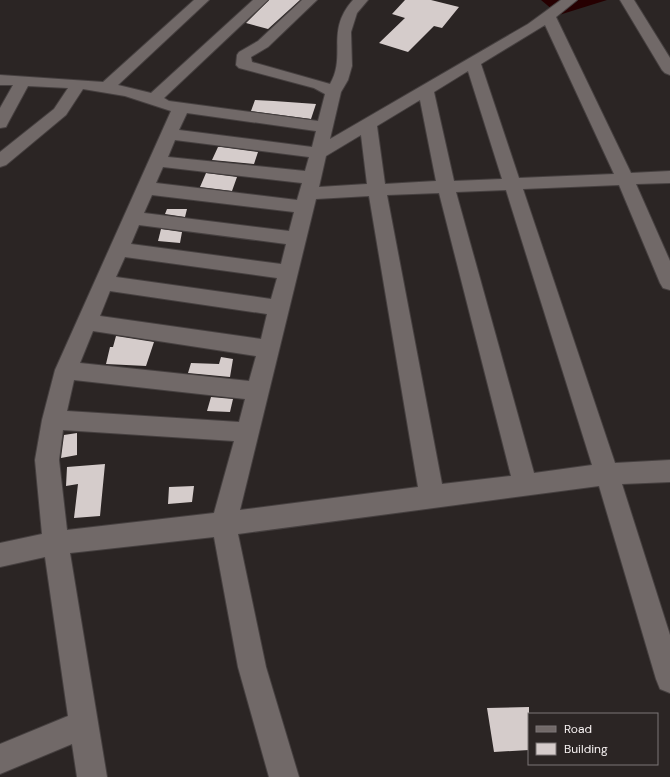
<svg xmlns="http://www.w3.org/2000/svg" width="670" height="777" viewBox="0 0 670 777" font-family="'DM Sans',sans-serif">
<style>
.water{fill:#260001}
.building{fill:#d5cccb}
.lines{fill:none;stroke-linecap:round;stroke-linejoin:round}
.street-casing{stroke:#464040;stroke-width:2}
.street{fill:#716968;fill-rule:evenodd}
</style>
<rect width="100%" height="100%" fill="#2b2524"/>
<path class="water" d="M 541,0 L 607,0 L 559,15 Z"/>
<path class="building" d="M 269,0 L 300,0 L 268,29 L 246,23 Z
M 405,0 L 431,0 L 459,7 L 442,28 L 434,26 L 408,52 L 379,43 L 405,18 L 392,14 Z
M 255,100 L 274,101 L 316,104 L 311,119 L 251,111 Z
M 218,147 L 221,147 L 258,152 L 254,164 L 212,160 Z
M 206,173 L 237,177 L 232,191 L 200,187 Z
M 167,209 L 187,209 L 185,217 L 165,214 Z
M 161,229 L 182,232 L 180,243 L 158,241 Z
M 116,336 L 154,342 L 146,366 L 106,364 L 110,347 L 113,347 Z
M 221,357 L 233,359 L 230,377 L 188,373 L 191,363 L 219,364 Z
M 211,397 L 233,399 L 230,412 L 207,411 Z
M 77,433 L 77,455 L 61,458 L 64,435 Z
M 105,464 L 100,516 L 74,518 L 78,484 L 66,486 L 67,467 Z
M 194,486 L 192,502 L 168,504 L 169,487 Z
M 529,707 L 529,750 L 494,752 L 487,708 Z"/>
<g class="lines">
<g class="street-casing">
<path id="street" d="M 194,0 L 209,0 L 118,85 L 151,93 L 253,0 L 268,0 L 164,98 L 169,101 L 318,121 L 325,94 L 314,88 L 239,68 L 236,65 L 237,55 L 239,52 L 258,41 L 302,0 L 317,0 L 268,47 L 251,57 L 252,62 L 330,84 C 347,55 325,31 353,0 L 368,0 L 357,13 L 351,32 L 352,66 L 348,80 L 341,92 L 330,139 L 528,24 L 561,0 L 577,0 L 556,17 L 631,173 L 670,171 L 670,183 L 636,184 L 670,261 L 670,290 L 663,288 L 660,283 L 619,185 L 523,189 L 615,463 L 670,460 L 670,482 L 622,484 L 670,635 L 670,693 L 660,689 L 656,679 L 599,486 L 238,534 L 266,667 L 299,777 L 269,777 L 238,667 L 214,537 L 70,553 L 107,777 L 77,777 L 72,744 L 0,774 L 0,744 L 68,716 L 45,557 L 0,567 L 0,543 L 42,534 L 35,460 L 42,420 L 55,370 L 171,111 L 125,96 L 83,89 L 66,115 L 6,165 L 0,167 L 0,152 L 54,109 L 68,88 L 28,86 L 8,123 L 6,127 L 0,128 L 0,108 L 13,85 L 0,85 L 0,75 L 103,82 ZM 545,25 L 614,174 L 519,178 L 481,64 ZM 468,71 L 502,179 L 454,181 L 434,92 ZM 420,100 L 436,181 L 385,184 L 377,126 ZM 187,113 L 316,131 L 312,147 L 179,130 ZM 361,135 L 367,184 L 319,187 L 326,156 ZM 175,140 L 309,157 L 305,171 L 168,157 ZM 163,167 L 302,183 L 297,200 L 156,183 ZM 506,190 L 592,465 L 534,473 L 456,192 ZM 439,193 L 511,476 L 442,484 L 387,195 ZM 152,195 L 294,212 L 289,231 L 144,213 ZM 369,196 L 418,487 L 240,510 L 316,199 ZM 139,225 L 286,244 L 281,264 L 131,244 ZM 125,257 L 277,278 L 271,299 L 116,277 ZM 110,291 L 267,314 L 261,339 L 100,316 ZM 93,331 L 256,356 L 249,381 L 80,363 ZM 74,380 L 245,399 L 239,422 L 67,411 ZM 63,430 L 234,441 L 214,513 L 67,530 L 59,460 Z
M 620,0 L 634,0 L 670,58 L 670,75 L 665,73 L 662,70 Z"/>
</g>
<use href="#street" class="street"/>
</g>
<rect x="528" y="713" width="130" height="52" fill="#2b2524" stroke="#7d7777"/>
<rect x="536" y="726" width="20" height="6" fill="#716968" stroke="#7d7777"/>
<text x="564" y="733" font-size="12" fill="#f8f3f3">Road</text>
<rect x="536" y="743" width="20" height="12" fill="#d5cccb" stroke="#7d7777"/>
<text x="564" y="753" font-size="12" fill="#f8f3f3">Building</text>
</svg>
